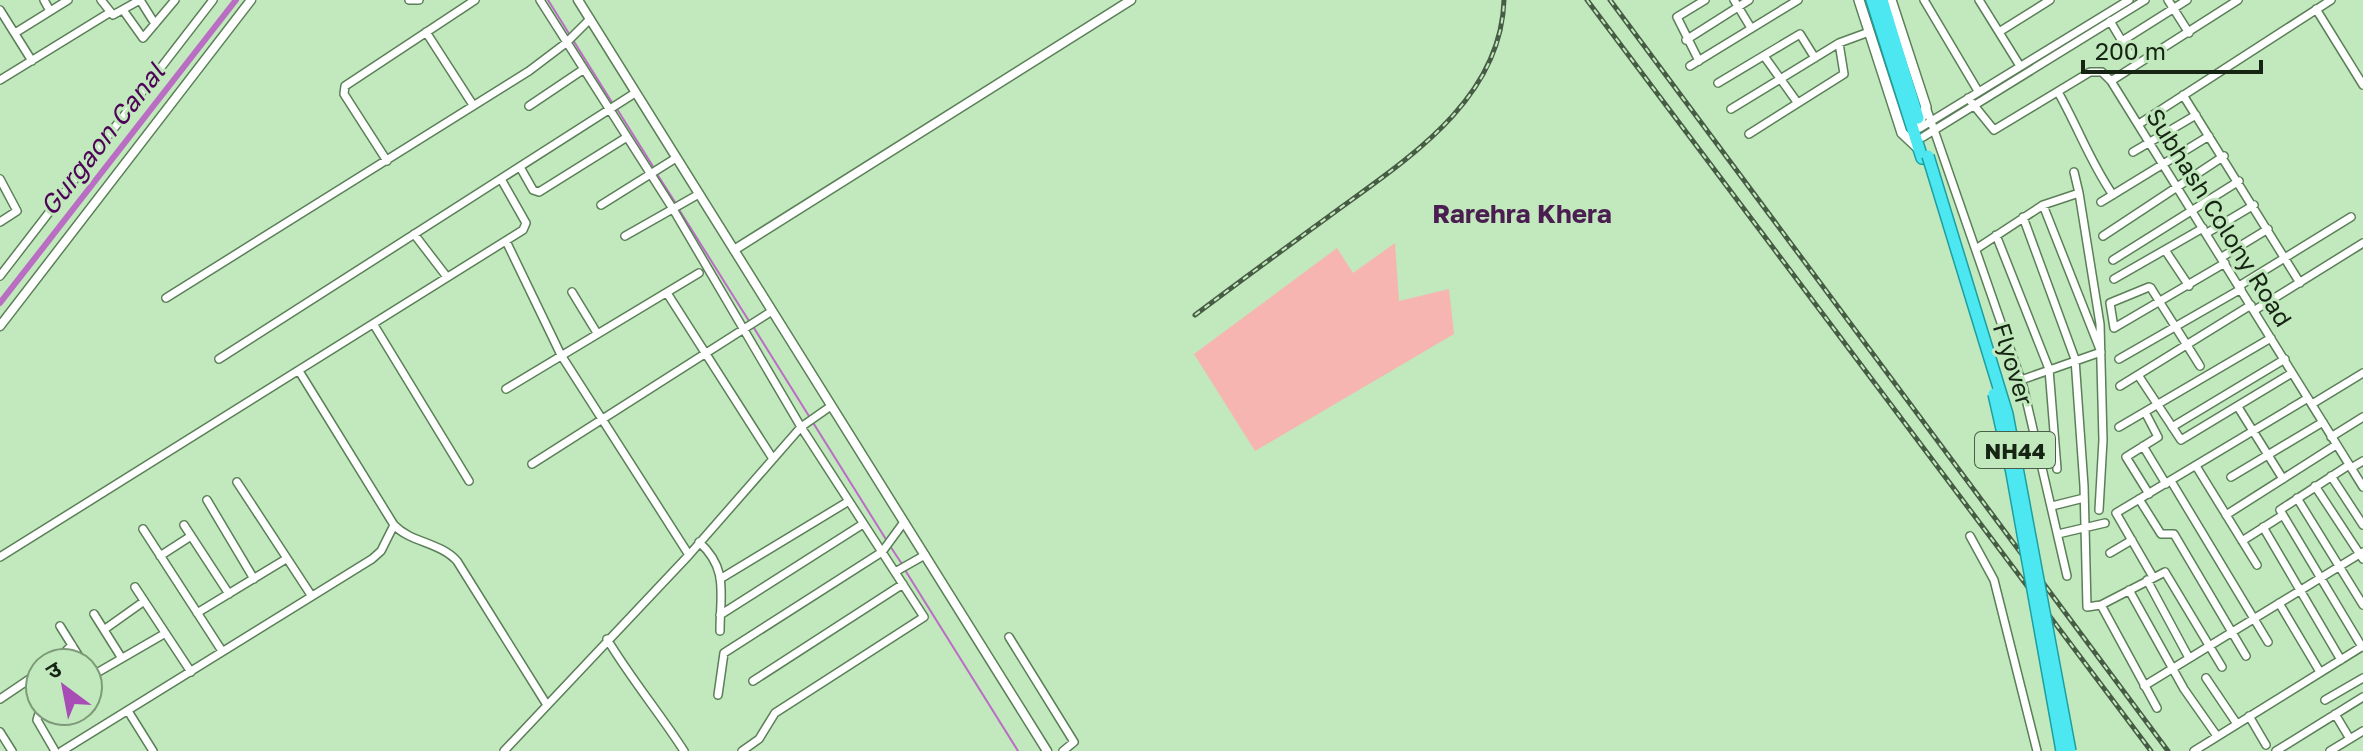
<svg xmlns="http://www.w3.org/2000/svg" width="2363" height="751" viewBox="0 0 2363 751" font-family="'Golos Text','Noto Sans Devanagari',sans-serif">
<style>
.green{fill:#f6b5b1}
.lines{fill:none;stroke-linecap:round;stroke-linejoin:round}
.stream{stroke:#b96ec4;stroke-width:2}
.canal{stroke:#b96ec4;stroke-width:6}
.minor-casing{stroke:#5b7f58;stroke-width:10}
.tertiary-casing{stroke:#5b7f58;stroke-width:11}
.secondary-casing{stroke:#5b7f58;stroke-width:12}
.trunk-casing{stroke:#1c9fa1;stroke-width:14}
.minor{stroke:#fff;stroke-width:7}
.tertiary{stroke:#fff;stroke-width:8}
.secondary{stroke:#fff;stroke-width:9}
.trunk{stroke:#4ce7f0;stroke-width:11}
.rail-casing{stroke:#475c44;stroke-width:5}
.rail{stroke:#c2e9bd;stroke-width:2;stroke-dasharray:6;stroke-linecap:butt}
.trunk-bridge-casing{stroke:#1c9fa1;stroke-width:14;stroke-linecap:butt}
.trunk-bridge{stroke:#4ce7f0;stroke-width:11}
.labels{text-anchor:middle;dominant-baseline:central;stroke-width:6;stroke-linejoin:round;paint-order:stroke}
.shield{fill:#c2e9bd;stroke:#4a5f47;stroke-width:2}
.shield-label{font-size:22px;font-weight:bold;fill:#162414}
.street-label{font-size:24px;fill:#162414;stroke:#c2e9bd}
.water-label{font-size:26px;font-style:italic;fill:#4e0358;stroke:#c2e9bd}
.neighbourhood-label{font-size:26px;font-weight:bold;fill:#4a1e51;stroke:#c2e9bd}
</style>
<rect width="100%" height="100%" fill="#c2e9bd"/>
<path class="green" d="M 1395,243 L 1399,301 L 1449,289 L 1454,334 L 1255,451 L 1194,354 L 1337,248 L 1353,273 Z"/>
<g class="lines">
<path class="stream" d="M 548,0 L 613,104
M 617,109 L 654,168
M 657,174 L 675,202
M 678,208 L 749,321
M 754,328 L 887,541
M 890,546 L 902,564
M 905,570 L 1018,751"/>
<path class="canal" d="M 0,303 L 236,0"/>
<g class="minor-casing">
<path id="minor" d="M 44,0 L 50,11
M 101,0 L 113,15 L 140,0
M 140,0 L 155,24
M 409,0 L 419,0
M 540,0 L 673,209 L 801,427 L 924,617 L 775,713 L 759,739 L 742,751
M 1734,0 L 1751,28
M 1924,0 L 1978,91
M 1979,0 L 2020,66
M 2168,0 L 2189,33
M 2316,9 L 2363,85
M 0,10 L 32,61
M 123,10 L 143,38 L 175,0
M 2110,21 L 2129,53
M 426,32 L 473,105
M 1999,32 L 2050,0
M 15,33 L 68,0
M 1686,40 L 1749,0
M 2122,41 L 2187,0
M 1764,56 L 1797,102
M 1699,61 L 1677,17 L 1705,0
M 1690,66 L 1798,0
M 0,80 L 109,13
M 2111,81 L 2238,0
M 1718,83 L 1800,34 L 1815,58
M 2058,92 C 2078,127 2090,162 2113,195
M 2183,95 L 2300,283
M 1968,98 L 1994,130 L 2090,72 L 2102,72 L 2111,81 L 2363,487
M 529,106 L 584,69
M 1926,107 L 2023,386 L 2067,576
M 1731,109 L 1839,43
M 2139,124 L 2331,0
M 1920,128 L 2129,0
M 1749,134 L 1844,74 L 1839,43 L 1869,32
M 1923,137 L 2145,0
M 2133,152 L 2196,115
M 387,161 L 344,94 L 345,86 L 475,0
M 520,167 L 533,190 L 539,192 L 627,137
M 2074,172 L 2079,193
M 0,179 L 17,211 L 0,222
M 2101,202 L 2209,136
M 601,205 L 676,158
M 2023,217 L 2075,359 L 2084,486 L 2087,607 L 2101,605 L 2165,572 L 2222,667
M 2207,233 L 2254,205
M 414,234 L 447,277
M 1996,235 L 2049,369 L 2057,469
M 625,236 L 699,194
M 2103,236 L 2224,156
M 506,241 L 561,355 L 689,555
M 1976,249 L 2043,205 L 2079,193 L 2100,324 L 2103,440 L 2099,510
M 2165,250 L 2189,286
M 2222,257 L 2268,229
M 2113,260 L 2239,181
M 0,276 L 213,0
M 2114,279 L 2203,228
M 2239,286 L 2351,217
M 572,292 L 597,333
M 667,293 L 773,459
M 166,298 L 529,71 L 566,43 L 590,19
M 2255,310 L 2363,243
M 374,325 L 469,481
M 219,359 L 635,93
M 2119,359 L 2241,289
M 2200,366 C 2184,340 2167,314 2151,288 L 2149,287 L 2110,303 L 2114,328 L 2225,263
M 299,371 L 394,525 C 411,543 440,542 457,561 L 547,705
M 2138,375 L 2181,440 L 2292,373
M 2021,380 L 2101,352 L 2043,205
M 2120,386 L 2251,305
M 506,389 L 699,273
M 2312,404 L 2363,373
M 2238,407 L 2283,479
M 2145,412 L 2158,437 L 2126,457 L 2149,494
M 2119,427 L 2271,338
M 2172,427 L 2285,359
M 2331,437 L 2363,417
M 2143,446 L 2166,484
M 532,464 L 772,311
M 2349,465 L 2280,510 L 2362,647
M 2196,466 L 2257,565
M 2351,468 L 2363,461
M 2331,476 L 2363,525
M 2231,477 L 2323,422
M 2171,481 L 2268,642
M 237,482 L 311,595
M 2315,486 L 2363,559
M 2297,498 L 2363,605
M 2139,499 L 2161,534 L 2174,534 L 2246,656
M 207,500 L 254,579
M 2052,506 L 2084,498
M 2226,515 L 2336,445
M 184,525 L 229,594
M 2263,527 L 2341,660
M 143,529 L 222,651
M 2058,534 L 2105,523
M 1970,536 L 1994,580 L 2037,751
M 2242,541 L 2283,515
M 699,542 C 729,569 720,594 720,631
M 2110,553 L 2132,540
M 160,556 L 191,536
M 0,557 L 523,230 L 526,223 L 501,179
M 895,572 L 925,555
M 2153,577 L 2116,513 L 2308,398
M 720,579 L 849,501
M 2147,580 L 2189,658
M 135,587 L 191,672
M 2129,590 L 2184,689 L 2217,736
M 2279,603 L 2320,672
M 2101,605 L 2157,708
M 197,613 L 286,559
M 94,614 L 121,657
M 720,615 L 863,524
M 60,626 L 83,663
M 105,629 L 143,602
M 1009,637 L 1074,742 L 1063,751
M 607,639 C 631,679 659,712 684,751
M 54,663 L 72,645
M 88,678 L 164,634
M 2206,678 L 2237,724
M 753,681 L 903,584
M 2144,686 L 2363,552
M 718,695 L 724,653 L 882,552 L 904,522
M 0,699 L 40,672
M 2325,700 L 2363,678
M 40,710 L 37,720 L 55,751
M 128,711 L 153,751
M 2335,714 L 2350,739
M 2249,716 L 2266,745
M 0,732 L 12,751
M 62,751 L 372,559 L 381,551 L 394,525
M 504,751 L 689,555 L 801,427 L 831,406
M 2194,751 L 2363,646
M 2276,751 L 2363,697
M 2330,751 L 2363,731"/>
</g>
<g class="tertiary-casing">
<path id="tertiary" d="M 578,0 L 1047,751
M 734,250 L 1131,0
M 0,326 L 251,0"/>
</g>
<g class="secondary-casing">
<path id="secondary" d="M 1859,0 L 1902,133 L 1919,149
M 1891,0 L 1926,107 L 1919,123"/>
</g>
<g class="trunk-casing">
<path id="trunk" d="M 1872,0 L 1922,158
M 1882,0 L 1918,118"/>
</g>
<use href="#minor" class="minor"/>
<use href="#tertiary" class="tertiary"/>
<use href="#secondary" class="secondary"/>
<use href="#trunk" class="trunk"/>
<g class="rail-casing">
<path id="rail" d="M 1587,0 L 2151,751
M 1610,0 L 2168,751
M 1195,315 C 1239,282 1284,249 1328,217 C 1401,163 1501,103 1504,0"/>
</g>
<use href="#rail" class="rail"/>
<g class="trunk-bridge-casing">
<path id="trunk-bridge" d="M 1928,156 L 2007,414 L 2070,751
M 1994,394 L 2012,473 L 2062,751"/>
</g>
<use href="#trunk-bridge" class="trunk-bridge"/>
</g>
<g class="labels">
<rect class="shield" x="1975" y="432" width="80" height="36" rx="6"/>
<g class="shield-label">
<text x="2015" y="450">NH44</text>
</g>
<g class="street-label">
<text transform="translate(2220 217) rotate(58)">Subhash Colony Road</text>
<text transform="translate(2014 364) rotate(73)">Flyover</text>
</g>
<g class="water-label">
<text transform="translate(102 139) rotate(-52)">Gurgaon Canal</text>
</g>
<g class="neighbourhood-label">
<text x="1522" y="213">Rarehra Khera</text>
</g>
</g>
<g transform="translate(64 687) rotate(328)"><circle r="38" fill="#c2e9bd" stroke="#7d9a79" stroke-width="2"/>
<path d="M0-6L14 30L0 20L-14 30Z" fill="#a84cb6"/>
<text y="-12" font-size="22" font-weight="bold" text-anchor="middle" fill="#162414">उ</text>
</g>
<path d="M2083 60v12h178v-12" fill="none" stroke="#162414" stroke-width="4"/>
<text x="2095" y="60" font-size="24" fill="#162414" stroke="#c2e9bd" stroke-width="6" paint-order="stroke">200 m</text>
</svg>
